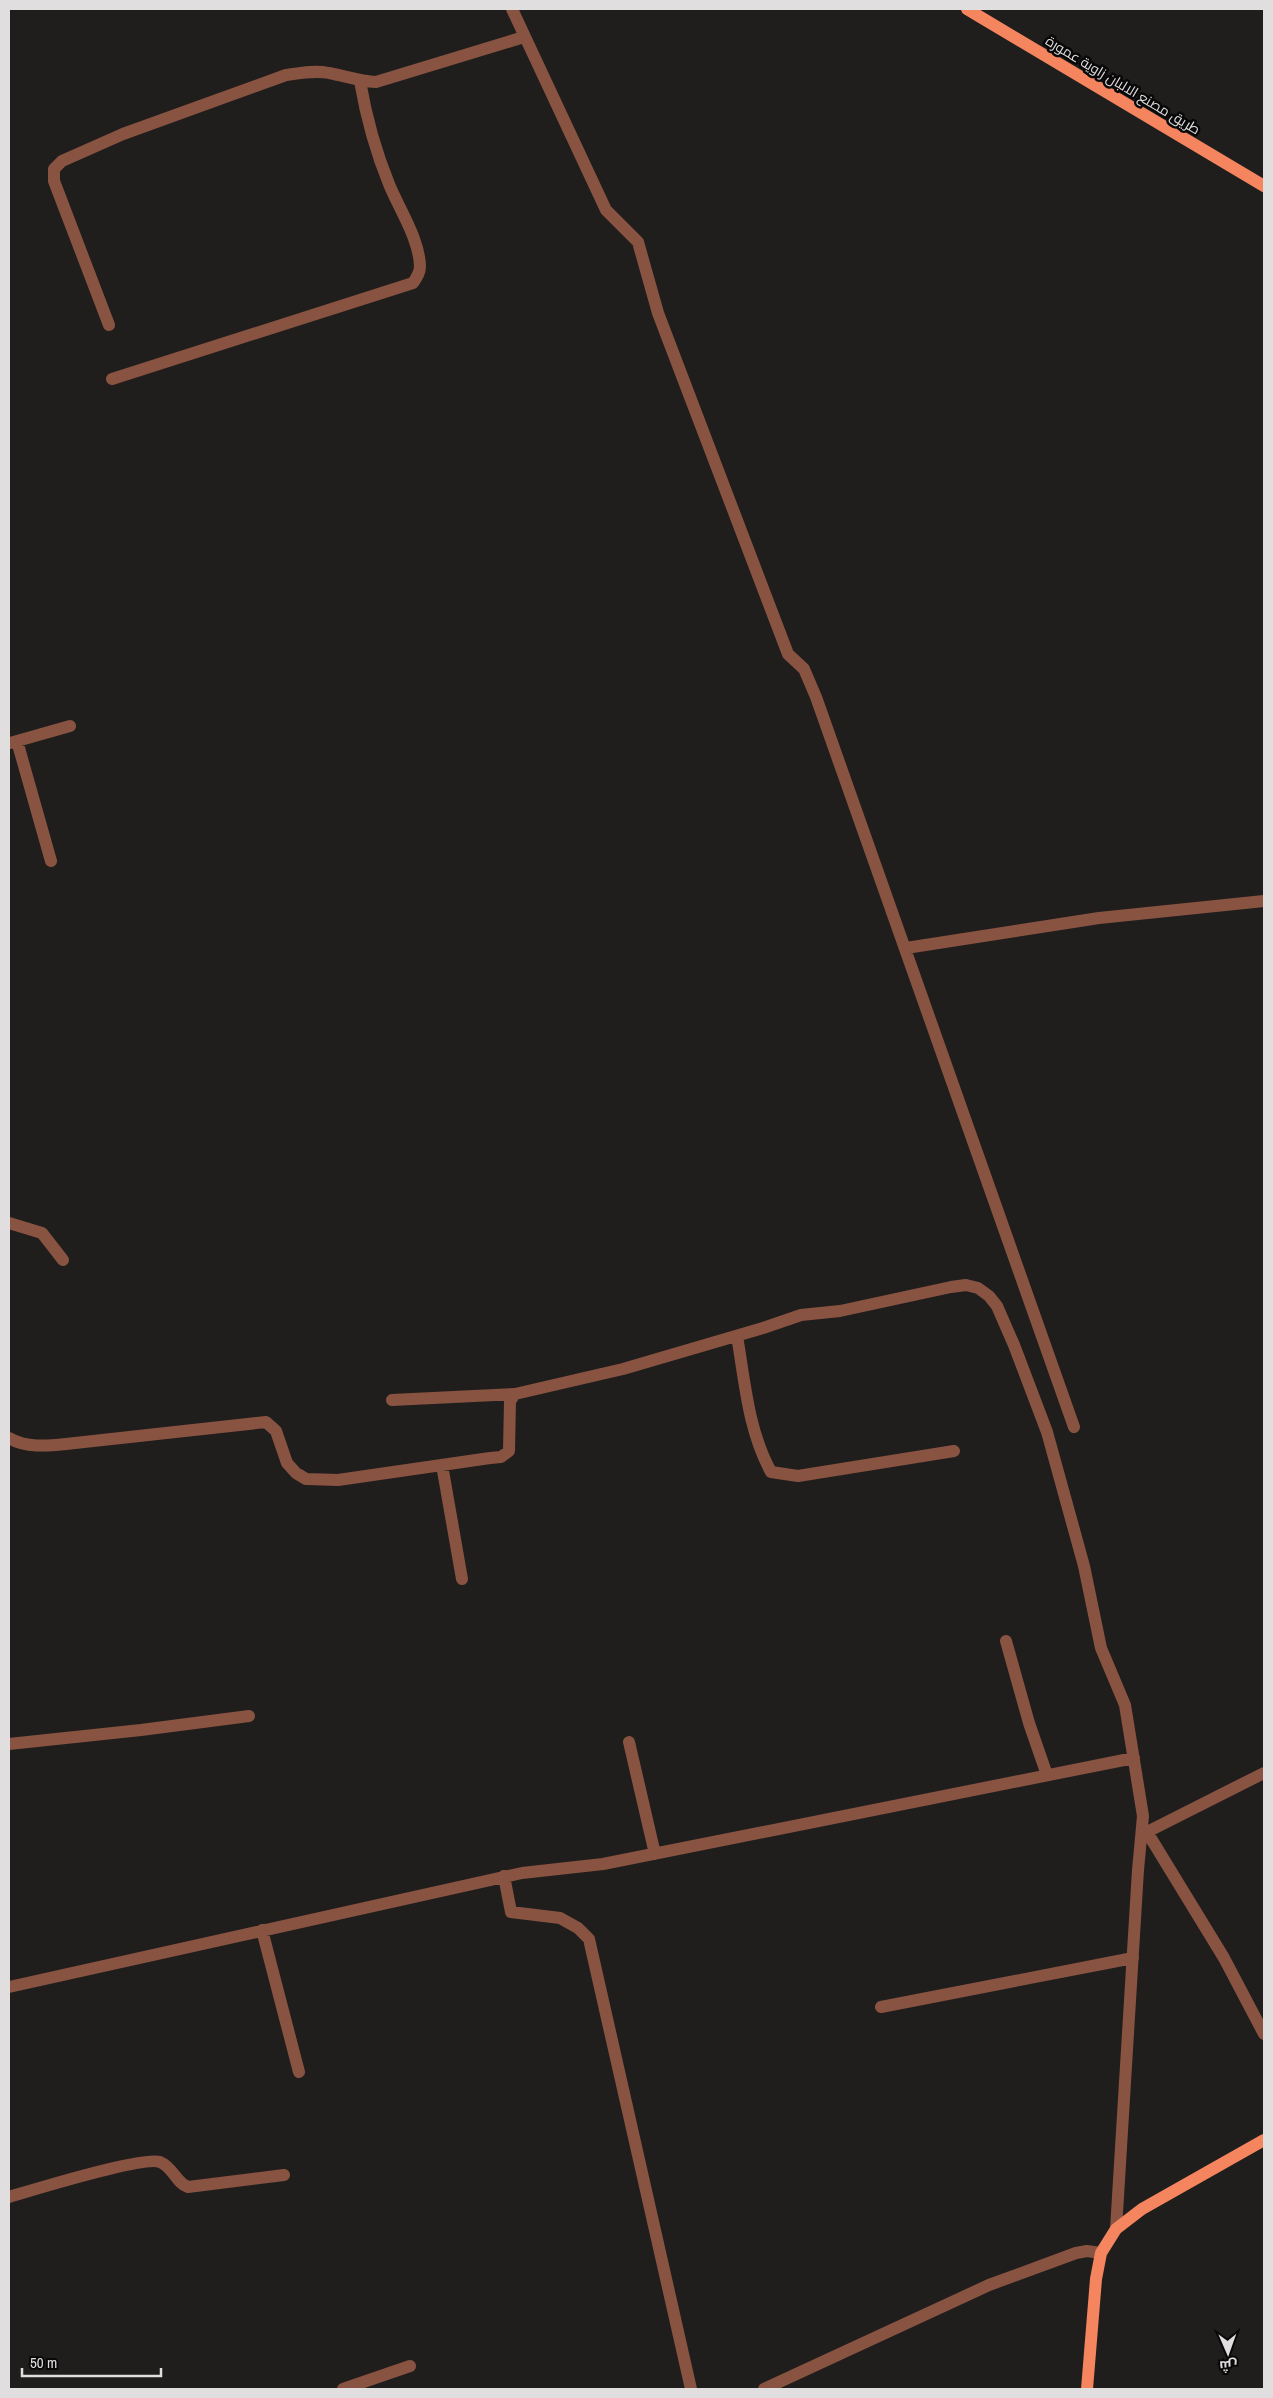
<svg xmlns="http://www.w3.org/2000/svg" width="1273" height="2398" viewBox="0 0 1273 2398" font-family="'Archivo Narrow',Cairo,sans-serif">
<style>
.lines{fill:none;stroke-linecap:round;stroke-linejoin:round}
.minor{stroke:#895341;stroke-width:12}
.major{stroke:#f5855f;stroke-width:12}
.labels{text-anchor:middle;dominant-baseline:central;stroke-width:5;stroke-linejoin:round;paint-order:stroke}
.street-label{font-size:14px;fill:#e0dede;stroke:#090808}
</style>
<rect width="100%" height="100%" fill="#201e1d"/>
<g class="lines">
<path class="minor" d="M 512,9 L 606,210 L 638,242 L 658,313 L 788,654 L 804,669 L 816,697 L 1074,1427
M 109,325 L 54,181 L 54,169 L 62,161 L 123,134 L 286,75 C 300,73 315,70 329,73 C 345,76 360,81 376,82 L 524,37
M 112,379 L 413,283 C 417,277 420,273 420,266 C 419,238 399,209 389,184 C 375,150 366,116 360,81
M 17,741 L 51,861
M 10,743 L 70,726
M 906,948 L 1099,918 L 1264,901
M 9,1223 L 42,1233 L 63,1260
M 737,1336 C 745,1382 748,1430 771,1472 L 798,1476 L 954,1451
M 392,1400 L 515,1394
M 9,1438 C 26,1448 47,1446 66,1444 L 266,1422 L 276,1431 L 287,1463 L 296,1473 L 306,1479 L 338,1480 L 490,1458 L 501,1457 L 509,1451 L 510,1401 L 515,1394 L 623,1369 L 763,1328 L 801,1315 L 840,1311 L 951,1287 L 966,1285 L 978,1288 L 989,1296 L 997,1306 L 1014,1345 L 1047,1432 L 1084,1566 L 1101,1648 L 1125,1705 L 1143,1816 L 1138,1870 L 1116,2229
M 442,1465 L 462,1579
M 1006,1641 L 1029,1723 L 1047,1775
M 629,1742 L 655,1854
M 9,1744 L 141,1730 L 249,1716
M 1147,1832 L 1224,1958 L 1264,2034
M 1143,1834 L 1264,1773
M 504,1876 L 511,1912 L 560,1918 L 578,1928 L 589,1939 L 691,2389
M 262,1930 L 299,2072
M 9,1987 L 522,1873 L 603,1864 L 1134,1758
M 881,2007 L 1133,1958
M 9,2197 C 33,2190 143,2156 160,2162 C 173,2167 176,2183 188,2187 L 284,2175
M 343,2389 L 410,2366
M 764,2389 L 989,2285 L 1076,2253 L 1087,2251 L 1101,2253"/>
<path class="major" d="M 967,9 L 1264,186
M 1087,2389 L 1096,2279 L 1101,2253 L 1116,2229 L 1142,2209 L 1264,2140"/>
</g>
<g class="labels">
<g class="street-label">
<text transform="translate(1123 85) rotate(31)">طريق مصنع الالبان زاوية عمورة</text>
</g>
</g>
<rect width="1273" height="2398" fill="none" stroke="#e0dede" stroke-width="20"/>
<g transform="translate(1228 2353) rotate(178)" stroke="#090808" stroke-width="4" paint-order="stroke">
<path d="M0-4L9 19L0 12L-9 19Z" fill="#e0dede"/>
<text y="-8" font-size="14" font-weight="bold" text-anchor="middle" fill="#e0dede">ش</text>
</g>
<path d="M22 2368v8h139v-8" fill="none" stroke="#e0dede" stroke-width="2.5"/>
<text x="30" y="2368" font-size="15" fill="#e0dede" stroke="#090808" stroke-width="4" paint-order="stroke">50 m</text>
</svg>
